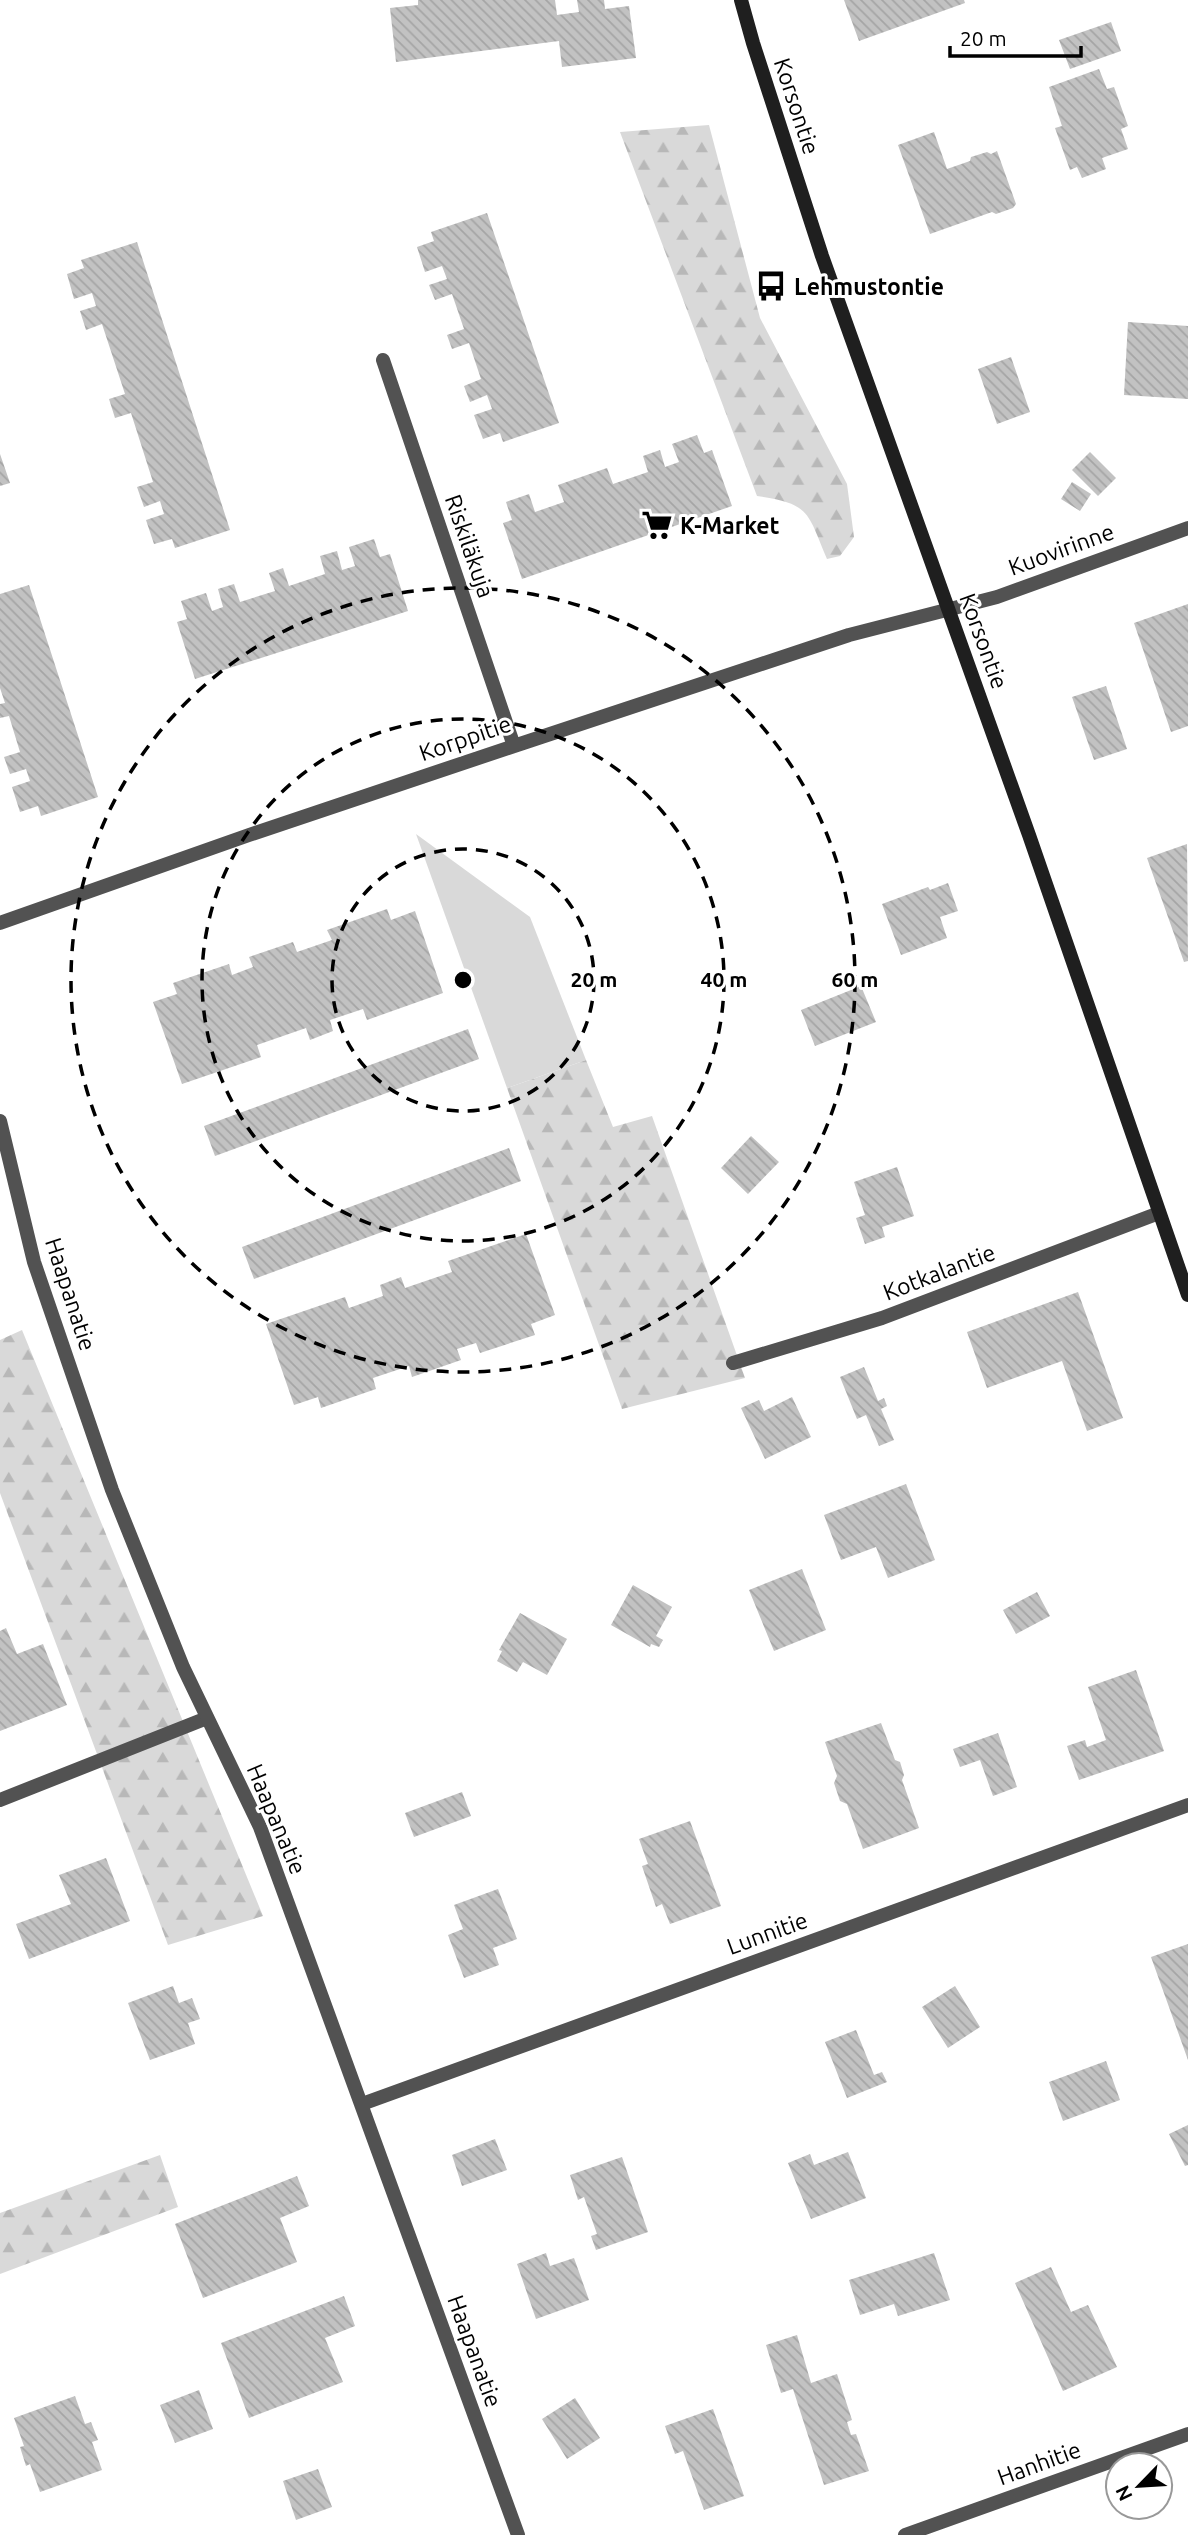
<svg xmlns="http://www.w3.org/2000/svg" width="1188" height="2535" viewBox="0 0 1188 2535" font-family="Ubuntu,sans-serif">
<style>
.green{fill:#d9d9d9}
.forest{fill:url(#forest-firs)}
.building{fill:url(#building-back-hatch)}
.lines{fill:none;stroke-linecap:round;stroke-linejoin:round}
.lane{stroke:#525252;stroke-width:14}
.street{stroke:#525252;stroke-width:14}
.secondary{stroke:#1f1f1f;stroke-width:14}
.ring{fill:none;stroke:#000;stroke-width:3.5;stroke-dasharray:12 9}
.labels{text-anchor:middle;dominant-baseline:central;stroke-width:6;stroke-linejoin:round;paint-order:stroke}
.street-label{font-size:23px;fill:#000;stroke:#fff}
.poi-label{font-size:23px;font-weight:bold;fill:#000;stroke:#fff;text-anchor:start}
.centre{fill:#000;stroke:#fff;stroke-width:3.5}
.ring-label{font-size:21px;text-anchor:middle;font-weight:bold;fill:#000;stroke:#fff;stroke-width:6;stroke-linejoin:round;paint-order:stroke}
</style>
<defs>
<pattern id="forest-firs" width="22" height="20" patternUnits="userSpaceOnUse" patternTransform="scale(1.75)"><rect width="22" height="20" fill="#d9d9d9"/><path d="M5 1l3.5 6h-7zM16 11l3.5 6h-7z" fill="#b8b8b8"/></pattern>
<pattern id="building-back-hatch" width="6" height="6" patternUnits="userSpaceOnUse" patternTransform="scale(1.75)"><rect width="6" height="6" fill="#c2c2c2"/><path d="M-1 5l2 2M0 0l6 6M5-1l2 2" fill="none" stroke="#a5a5a5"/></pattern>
</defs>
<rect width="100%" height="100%" fill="#fff"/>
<path class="green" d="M 416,834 L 530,917 L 586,1060 L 507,1088 Z"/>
<path class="forest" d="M 709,125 L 760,318 L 847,484 L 854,537 L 840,556 L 827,559 C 807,512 811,504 757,496 L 620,132 Z
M 586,1060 L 613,1127 L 652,1116 L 745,1378 L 622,1409 L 507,1088 Z
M 22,1330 L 263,1916 L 168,1945 L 0,1493 L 0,1340 Z
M 160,2155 L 178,2207 L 0,2274 L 0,2213 Z"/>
<path class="building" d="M 418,0 L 555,0 L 557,15 L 579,12 L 577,0 L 604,0 L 605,9 L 629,6 L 636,58 L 562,67 L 559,41 L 396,62 L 390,8 L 418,5 Z
M 844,0 L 964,0 L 965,3 L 859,41 Z
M 1111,22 L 1121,51 L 1070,69 L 1059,40 Z
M 1099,69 L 1107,89 L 1114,87 L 1128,126 L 1121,129 L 1128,149 L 1102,158 L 1106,169 L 1082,178 L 1077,167 L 1070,170 L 1055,128 L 1062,126 L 1049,87 Z
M 934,132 L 947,169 L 970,161 L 971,157 L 987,152 L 991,154 L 997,151 L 1016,204 L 1013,208 L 996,214 L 992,212 L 930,234 L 898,145 Z
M 487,213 L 559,423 L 503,442 L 500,433 L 483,439 L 474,415 L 492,409 L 487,395 L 470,402 L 464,386 L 481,379 L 469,343 L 452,349 L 447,335 L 464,329 L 452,294 L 435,300 L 429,285 L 447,279 L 442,266 L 425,272 L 417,247 L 434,241 L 431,232 Z
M 137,242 L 230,530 L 175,548 L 172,539 L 154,544 L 146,520 L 164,514 L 160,501 L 144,507 L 137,487 L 153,482 L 131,413 L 115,418 L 109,399 L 125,394 L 102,324 L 86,330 L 80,311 L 96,306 L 92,293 L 74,299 L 67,274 L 84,268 L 81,260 Z
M 1128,322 L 1188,326 L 1188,399 L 1124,395 Z
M 1011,357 L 1030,412 L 997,424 L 978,369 Z
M 697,435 L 704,453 L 712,450 L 732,506 L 522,579 L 503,523 L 512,520 L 506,502 L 529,494 L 535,512 L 564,502 L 558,485 L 607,468 L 613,484 L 648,472 L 643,456 L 660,450 L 665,467 L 679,462 L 672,444 Z
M 1090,452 L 1116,478 L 1098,496 L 1072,470 Z
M 0,454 L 10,483 L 0,486 Z
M 1072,482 L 1091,494 L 1080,511 L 1061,499 Z
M 374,539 L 380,557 L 390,554 L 408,611 L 195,679 L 177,622 L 187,619 L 181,601 L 206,593 L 212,611 L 223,607 L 218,589 L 234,584 L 240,602 L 275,591 L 269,573 L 283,568 L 289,586 L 325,574 L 320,556 L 337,551 L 342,570 L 355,566 L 349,547 Z
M 29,585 L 98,797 L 41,816 L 38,806 L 20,812 L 12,787 L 30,781 L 26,769 L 10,774 L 4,757 L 20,752 L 9,716 L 0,718 L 0,704 L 5,703 L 0,688 L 0,594 Z
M 1188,604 L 1188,726 L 1171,732 L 1134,623 Z
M 1106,686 L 1127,749 L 1094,760 L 1072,697 Z
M 1187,844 L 1188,961 L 1184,962 L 1147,858 Z
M 948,883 L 958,911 L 940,917 L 947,938 L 901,955 L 882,904 L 928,887 L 930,890 Z
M 387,909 L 391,920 L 415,911 L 443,993 L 367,1020 L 363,1009 L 330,1020 L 333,1031 L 310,1040 L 306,1028 L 257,1045 L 261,1057 L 182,1084 L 153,1002 L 177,994 L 173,983 L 229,964 L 232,975 L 253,967 L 249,957 L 293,942 L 297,952 L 332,940 L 327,930 Z
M 861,986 L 876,1022 L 815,1046 L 801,1010 Z
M 468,1029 L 479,1059 L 215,1156 L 204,1126 Z
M 751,1136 L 779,1162 L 748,1194 L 721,1168 Z
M 509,1148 L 521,1181 L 254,1279 L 242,1247 Z
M 897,1167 L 914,1216 L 882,1227 L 885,1237 L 865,1244 L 856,1218 L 865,1215 L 854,1182 Z
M 526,1234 L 555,1315 L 531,1324 L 535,1335 L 480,1353 L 476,1343 L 457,1349 L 461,1360 L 412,1377 L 409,1366 L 373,1378 L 376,1389 L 321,1408 L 318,1397 L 294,1405 L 266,1324 L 345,1297 L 349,1308 L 383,1296 L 380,1285 L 401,1277 L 405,1288 L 452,1272 L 448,1261 Z
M 1078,1292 L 1123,1418 L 1087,1431 L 1062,1361 L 987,1388 L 967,1332 Z
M 864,1367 L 878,1401 L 884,1398 L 887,1406 L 881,1409 L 894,1440 L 879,1446 L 866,1415 L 857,1419 L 840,1377 Z
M 792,1397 L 811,1437 L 765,1459 L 741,1408 L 759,1400 L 764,1411 Z
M 906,1484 L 935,1560 L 888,1578 L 876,1547 L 841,1560 L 824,1515 Z
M 802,1569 L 826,1630 L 774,1651 L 749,1590 Z
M 633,1585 L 672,1607 L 656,1636 L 663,1640 L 659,1647 L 651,1644 L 650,1647 L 611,1625 Z
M 1037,1592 L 1050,1616 L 1016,1634 L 1003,1610 Z
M 520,1613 L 567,1639 L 547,1675 L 523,1662 L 517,1672 L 497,1661 L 502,1651 L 499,1650 Z
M 6,1628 L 17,1654 L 43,1644 L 67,1705 L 0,1731 L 0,1631 Z
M 1136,1670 L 1164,1751 L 1079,1780 L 1067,1746 L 1085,1740 L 1087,1747 L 1106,1740 L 1088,1687 Z
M 881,1723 L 895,1760 L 900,1762 L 904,1775 L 902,1780 L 919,1828 L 863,1849 L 847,1804 L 840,1801 L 834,1783 L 837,1776 L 825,1742 Z
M 998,1733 L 1017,1787 L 993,1796 L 980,1760 L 960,1767 L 953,1749 Z
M 462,1792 L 471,1816 L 414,1837 L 405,1813 Z
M 690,1821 L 721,1906 L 670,1924 L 662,1904 L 656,1907 L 642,1866 L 648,1864 L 639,1839 Z
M 106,1858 L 130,1921 L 29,1959 L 16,1924 L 71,1904 L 59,1875 Z
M 498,1889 L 517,1939 L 493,1948 L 499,1965 L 464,1978 L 448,1935 L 463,1929 L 454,1905 Z
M 1188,1944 L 1188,2060 L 1151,1957 Z
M 173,1986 L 179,2003 L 192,1998 L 200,2019 L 188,2023 L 195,2044 L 150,2060 L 128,2003 Z
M 955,1986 L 980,2027 L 948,2048 L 922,2007 Z
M 856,2030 L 874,2075 L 882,2072 L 887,2082 L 847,2098 L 825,2042 Z
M 1106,2061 L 1120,2100 L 1063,2121 L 1049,2082 Z
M 1188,2125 L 1188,2165 L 1185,2166 L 1169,2134 Z
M 495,2139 L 507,2170 L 462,2186 L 452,2155 Z
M 848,2152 L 866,2198 L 811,2219 L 788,2163 L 810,2154 L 814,2165 Z
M 622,2157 L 648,2232 L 596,2250 L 591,2236 L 597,2234 L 584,2197 L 578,2200 L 570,2175 Z
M 297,2176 L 309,2206 L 280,2218 L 297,2262 L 203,2298 L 175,2224 Z
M 546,2253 L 550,2266 L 574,2258 L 589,2300 L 536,2319 L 517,2264 Z
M 934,2253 L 950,2300 L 898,2316 L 894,2304 L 860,2315 L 849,2280 Z
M 1051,2267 L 1071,2312 L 1088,2305 L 1117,2367 L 1063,2391 L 1015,2283 Z
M 344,2296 L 355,2326 L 325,2338 L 343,2382 L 249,2418 L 221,2343 Z
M 797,2335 L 811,2383 L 837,2374 L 852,2420 L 847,2422 L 851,2435 L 856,2434 L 869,2471 L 824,2485 L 793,2389 L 781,2393 L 766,2345 Z
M 199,2390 L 213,2429 L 175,2443 L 160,2405 Z
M 75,2396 L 85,2424 L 91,2422 L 98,2440 L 92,2442 L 102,2470 L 40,2492 L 30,2464 L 26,2466 L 20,2447 L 24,2446 L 14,2418 Z
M 575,2398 L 600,2438 L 567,2459 L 542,2419 Z
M 713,2409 L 744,2496 L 704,2510 L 683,2451 L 675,2454 L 665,2426 Z
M 318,2469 L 332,2507 L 296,2520 L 283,2481 Z"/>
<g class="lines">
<path class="lane" d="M 0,1800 L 207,1718"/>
<path class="street" d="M 383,360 L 514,746
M 0,923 L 249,835 L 514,746 L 849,635 L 997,597 L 1188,528
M 0,1121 L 34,1262 L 112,1490 L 183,1667 L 260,1827 L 518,2535
M 733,1363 L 882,1318 L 1159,1213
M 362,2104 L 1188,1805
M 905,2535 L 1188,2434"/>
<path class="secondary" d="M 741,0 L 753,43 L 822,256 L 1029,835 L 1188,1295"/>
</g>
<g class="ring">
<circle cx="463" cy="980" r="131"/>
<circle cx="463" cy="980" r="261"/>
<circle cx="463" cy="980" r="392"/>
</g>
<defs>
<g id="bus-bare" transform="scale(2.415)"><path d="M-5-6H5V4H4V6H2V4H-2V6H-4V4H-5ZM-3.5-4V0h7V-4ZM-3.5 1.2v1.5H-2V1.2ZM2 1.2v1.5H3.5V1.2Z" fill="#000" stroke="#fff" stroke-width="2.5" paint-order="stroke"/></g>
<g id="supermarket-bare" transform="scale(2.415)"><path d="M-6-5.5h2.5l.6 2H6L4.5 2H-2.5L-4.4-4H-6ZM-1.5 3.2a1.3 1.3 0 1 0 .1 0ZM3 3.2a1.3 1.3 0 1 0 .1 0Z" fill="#000" stroke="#fff" stroke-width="2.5" paint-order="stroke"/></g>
</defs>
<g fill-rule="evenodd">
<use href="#bus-bare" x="771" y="286"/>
<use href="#supermarket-bare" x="657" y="525"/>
</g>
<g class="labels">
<g class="street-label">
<text transform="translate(797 106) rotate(72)">Korsontie</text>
<text transform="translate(470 546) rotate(71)">Riskiläkuja</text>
<text transform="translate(1061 549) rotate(-20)">Kuovirinne</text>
<text transform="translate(984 641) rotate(70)">Korsontie</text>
<text transform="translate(465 738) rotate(-19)">Korppitie</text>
<text transform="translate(939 1272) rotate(-21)">Kotkalantie</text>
<text transform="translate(71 1294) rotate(72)">Haapanatie</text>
<text transform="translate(277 1819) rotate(67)">Haapanatie</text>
<text transform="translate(767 1933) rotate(-20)">Lunnitie</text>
<text transform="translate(475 2351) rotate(70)">Haapanatie</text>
<text transform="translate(1039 2463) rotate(-20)">Hanhitie</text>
</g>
<g class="poi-label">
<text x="794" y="286">Lehmustontie</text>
<text x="680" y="525">K-Market</text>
</g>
</g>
<circle cx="463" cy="980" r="10" class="centre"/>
<g class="ring-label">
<text x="594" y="987">20 m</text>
<text x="724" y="987">40 m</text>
<text x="855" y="987">60 m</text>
</g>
<g transform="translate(1139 2486) rotate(245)"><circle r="33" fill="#ffffff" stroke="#999999" stroke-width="2"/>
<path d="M0-5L12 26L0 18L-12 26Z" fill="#000000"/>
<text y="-10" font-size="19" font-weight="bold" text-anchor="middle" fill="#000000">N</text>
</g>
<path d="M950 46v10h131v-10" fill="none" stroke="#000000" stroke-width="3.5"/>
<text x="960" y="46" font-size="21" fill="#000000" stroke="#ffffff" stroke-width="5" paint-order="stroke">20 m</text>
</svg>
